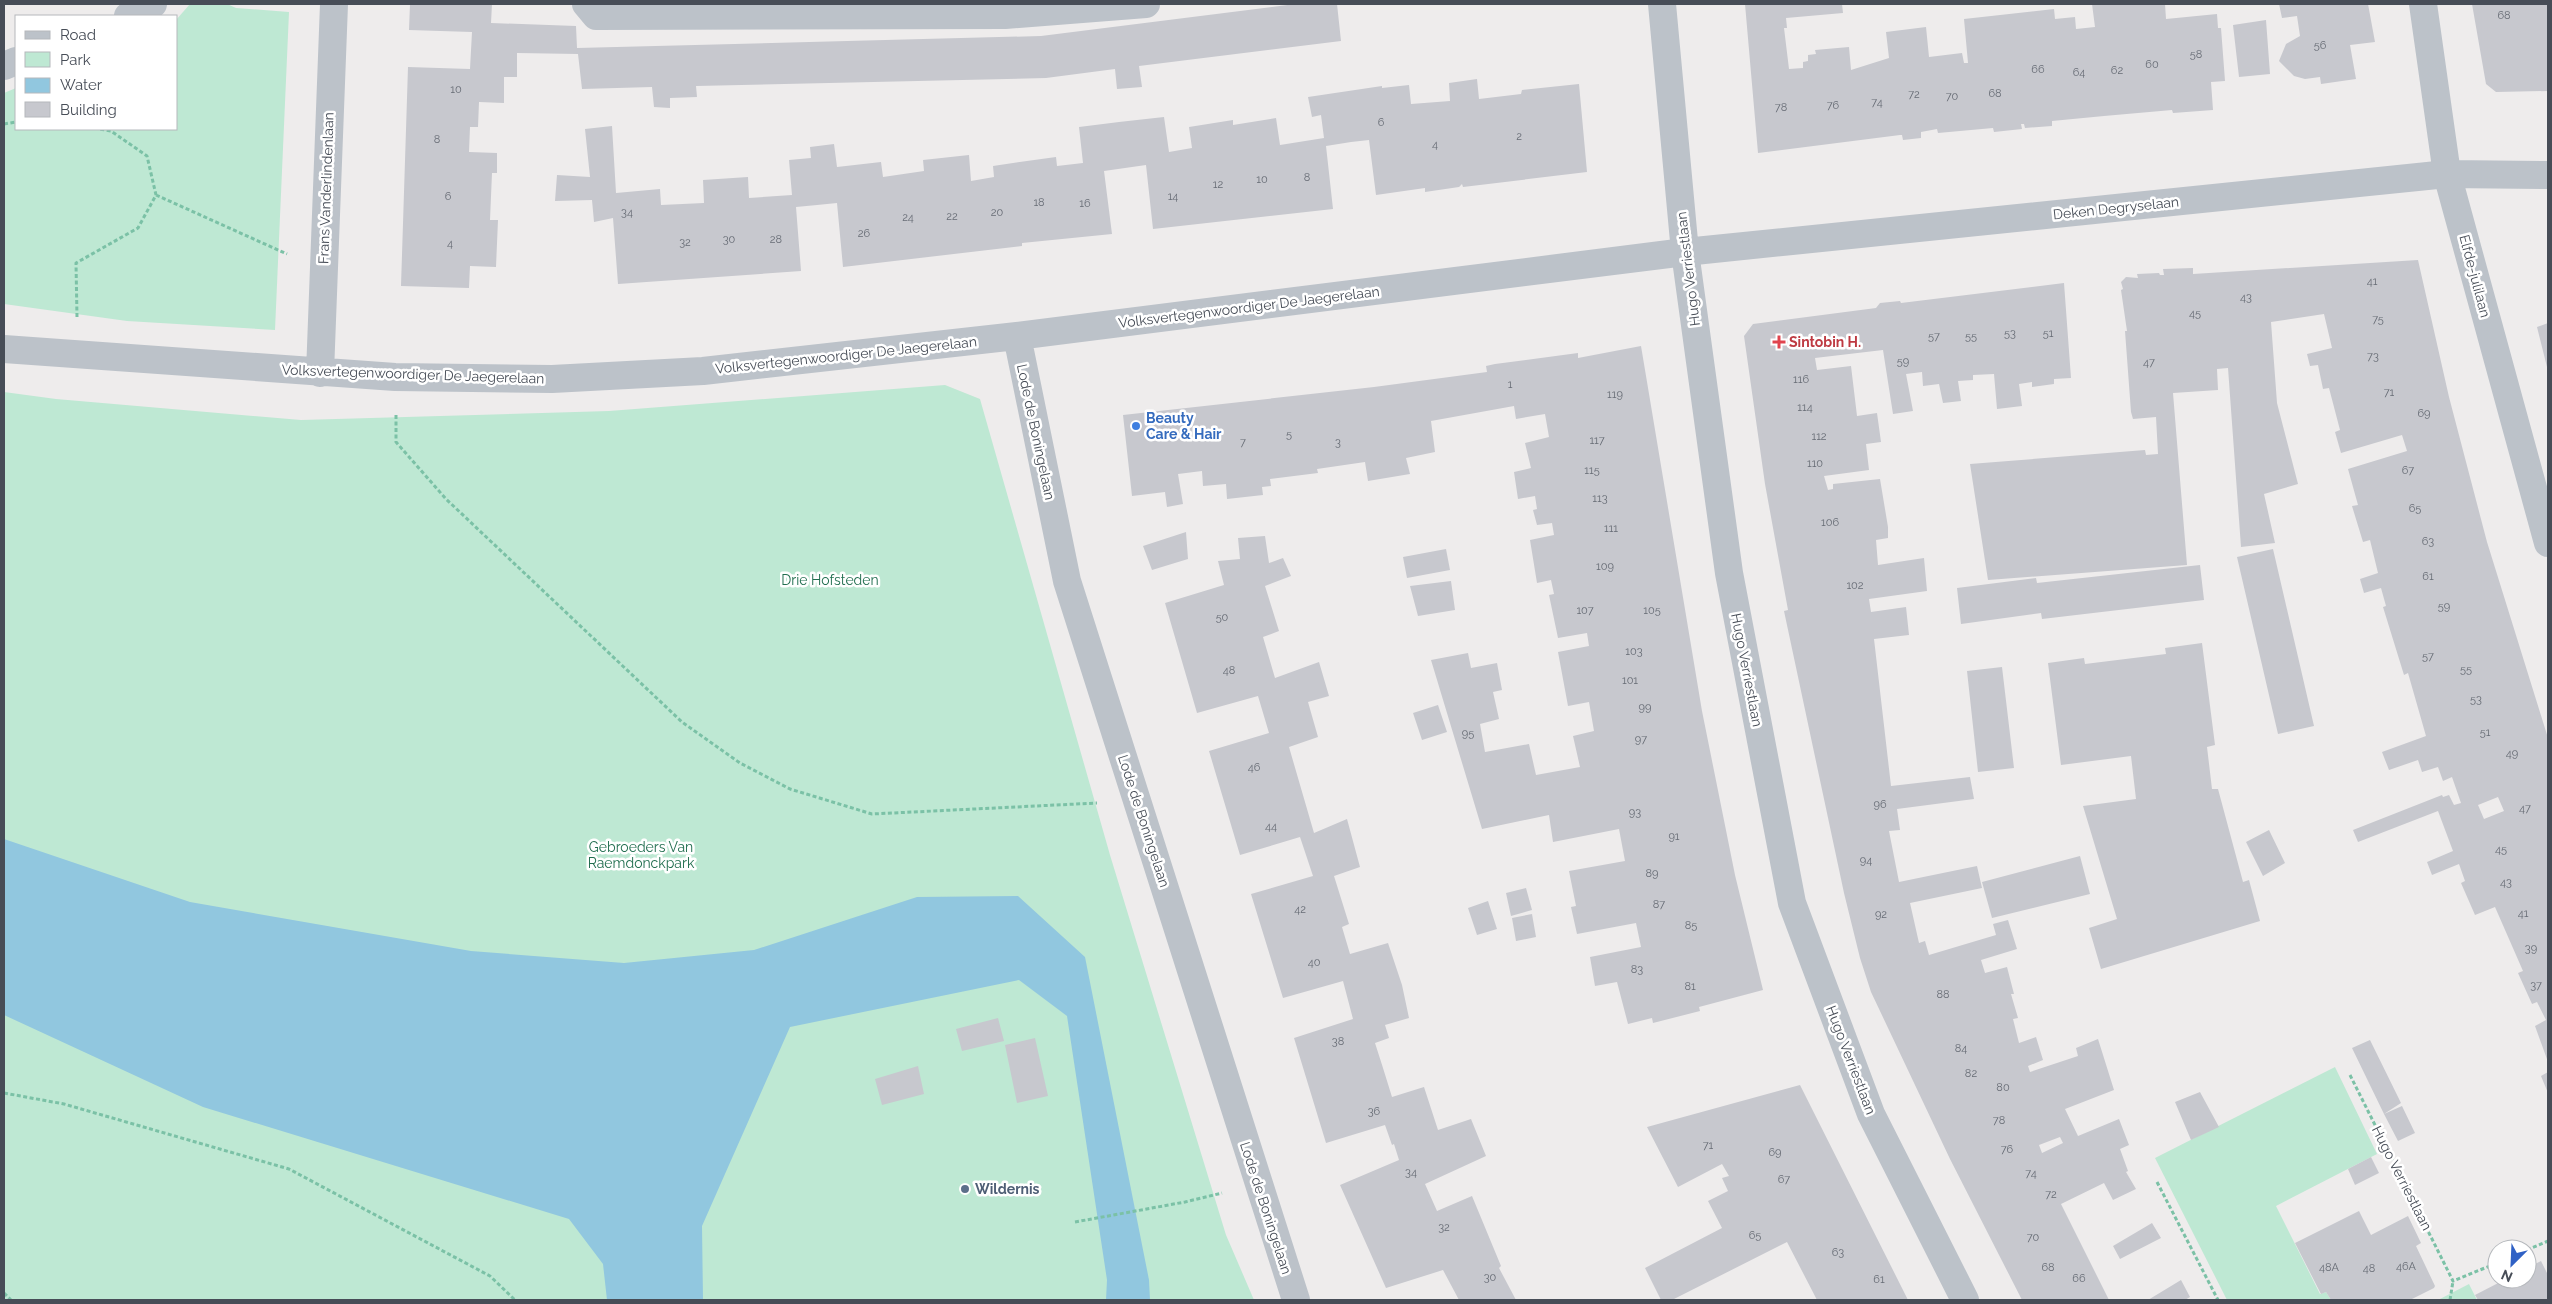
<svg xmlns="http://www.w3.org/2000/svg" width="2552" height="1304" viewBox="0 0 2552 1304" font-family="Raleway,sans-serif">
<style>
.green{fill:#bee8d3}
.water{fill:#91c7df}
.building{fill:#c7c8ce;fill-rule:evenodd}
.lines{fill:none;stroke-linecap:round;stroke-linejoin:round}
.path{stroke:#7bc1a6;stroke-width:3;stroke-dasharray:4 2.5;stroke-linecap:butt}
.minor{stroke:#bcc2c9;stroke-width:28}
.health-dot{fill:#e0444e;stroke:#fff;stroke-width:2}
.shop-dot{fill:#3f7fe0;stroke:#fff;stroke-width:2}
.service-dot{fill:#5c6f8a;stroke:#fff;stroke-width:2}
.labels{text-anchor:middle;dominant-baseline:central;stroke-width:5;stroke-linejoin:round;paint-order:stroke}
.number-label{font-size:11px;fill:#676c75}
.street-label{font-size:14px;fill:#474d57;stroke:#fff}
.health-label{font-size:14px;font-weight:bold;fill:#be3a42;stroke:#fff;text-anchor:start}
.shop-label{font-size:14px;font-weight:bold;fill:#366cbe;stroke:#fff;text-anchor:start}
.park-label{font-size:14px;fill:#216e4f;stroke:#fff}
.service-label{font-size:14px;font-weight:bold;fill:#4e5e75;stroke:#fff;text-anchor:start}
</style>
<rect width="100%" height="100%" fill="#eeecec"/>
<path class="green" d="M 190,4 L 227,4 L 236,8 L 289,12 L 275,330 L 127,321 L 4,304 L 4,93 L 16,88 L 16,129 L 176,129 L 176,20 Z
M 945,385 L 980,399 L 1110,855 L 1226,1235 L 1254,1300 L 4,1300 L 4,392 L 56,399 L 301,420 L 609,411 Z
M 2335,1067 L 2377,1154 L 2276,1206 L 2320,1294 L 2326,1292 L 2331,1300 L 2227,1300 L 2155,1158 Z
M 2469,1284 L 2477,1300 L 2438,1300 Z"/>
<path class="water" d="M 4,839 L 190,902 L 471,951 L 624,963 L 754,950 L 917,897 L 1018,896 L 1085,957 L 1149,1280 L 1150,1300 L 1106,1300 L 1107,1280 L 1067,1016 L 1019,980 L 790,1027 L 702,1226 L 703,1300 L 607,1300 L 603,1264 L 569,1219 L 203,1107 L 4,1015 Z"/>
<path class="building" d="M 410,4 L 492,4 L 491,23 L 576,26 L 577,48 L 1041,36 L 1295,4 L 1337,4 L 1341,41 L 1139,66 L 1142,87 L 1117,89 L 1115,69 L 1046,78 L 696,86 L 697,97 L 670,98 L 670,108 L 654,107 L 652,87 L 582,89 L 578,54 L 517,53 L 517,77 L 504,77 L 504,103 L 479,102 L 478,127 L 470,127 L 469,152 L 497,153 L 497,173 L 492,173 L 490,220 L 498,220 L 496,267 L 470,266 L 469,288 L 401,286 L 408,67 L 470,69 L 472,32 L 409,30 Z
M 1745,4 L 1842,4 L 1843,13 L 1786,18 L 1787,28 L 1784,28 L 1789,69 L 1803,68 L 1803,62 L 1808,61 L 1808,55 L 1816,54 L 1815,50 L 1849,47 L 1851,70 L 1889,58 L 1886,32 L 1926,27 L 1929,57 L 1962,53 L 1964,63 L 1968,63 L 1964,19 L 2054,9 L 2055,19 L 2075,17 L 2076,29 L 2095,27 L 2092,4 L 2165,4 L 2166,19 L 2217,14 L 2218,28 L 2221,28 L 2225,81 L 2211,82 L 2213,110 L 2173,113 L 2172,110 L 2104,116 L 2052,121 L 2052,126 L 2025,128 L 2024,124 L 2021,124 L 2022,129 L 1994,132 L 1993,128 L 1938,133 L 1937,129 L 1921,132 L 1921,138 L 1903,140 L 1902,135 L 1900,135 L 1758,153 Z
M 2279,4 L 2368,4 L 2375,42 L 2350,45 L 2356,79 L 2321,84 L 2320,77 L 2305,79 L 2294,76 L 2279,61 L 2286,44 L 2300,36 L 2297,16 L 2282,18 Z
M 2472,4 L 2548,4 L 2548,91 L 2496,92 L 2486,84 Z
M 2266,20 L 2270,74 L 2239,77 L 2233,25 Z
M 1477,79 L 1479,99 L 1521,94 L 1522,90 L 1579,84 L 1587,172 L 1463,187 L 1462,184 L 1459,187 L 1425,192 L 1425,188 L 1376,195 L 1369,140 L 1351,142 L 1326,146 L 1333,209 L 1153,229 L 1146,165 L 1104,171 L 1112,234 L 1022,243 L 1022,246 L 843,267 L 837,203 L 817,205 L 796,207 L 801,271 L 618,284 L 613,218 L 594,222 L 592,200 L 555,201 L 557,175 L 590,177 L 585,129 L 612,126 L 616,193 L 660,189 L 661,205 L 704,203 L 703,180 L 748,177 L 749,198 L 792,195 L 789,160 L 811,158 L 810,147 L 834,144 L 837,167 L 881,162 L 883,177 L 924,171 L 923,160 L 969,155 L 971,181 L 994,177 L 993,166 L 1013,163 L 1056,157 L 1057,166 L 1083,163 L 1079,127 L 1119,122 L 1164,117 L 1169,152 L 1192,148 L 1189,127 L 1233,120 L 1233,125 L 1276,118 L 1280,145 L 1324,138 L 1321,115 L 1312,117 L 1308,97 L 1382,86 L 1382,88 L 1409,85 L 1411,104 L 1450,101 L 1449,83 Z
M 2418,260 L 2449,397 L 2487,542 L 2548,738 L 2548,1062 L 2535,1026 L 2546,1020 L 2537,1002 L 2532,1004 L 2518,973 L 2523,971 L 2495,907 L 2475,915 L 2461,883 L 2465,881 L 2459,864 L 2432,875 L 2427,862 L 2453,851 L 2438,811 L 2358,842 L 2353,830 L 2442,795 L 2443,797 L 2449,795 L 2454,805 L 2461,803 L 2452,777 L 2443,781 L 2438,767 L 2422,772 L 2418,760 L 2389,770 L 2382,752 L 2426,736 L 2408,673 L 2404,675 L 2383,607 L 2386,606 L 2381,588 L 2364,593 L 2360,579 L 2378,573 L 2370,540 L 2363,542 L 2352,506 L 2358,505 L 2348,469 L 2407,451 L 2402,435 L 2341,453 L 2335,432 L 2340,430 L 2329,388 L 2323,389 L 2318,365 L 2310,366 L 2307,354 L 2332,348 L 2324,314 L 2271,322 L 2277,403 L 2298,484 L 2264,494 L 2275,543 L 2241,547 L 2228,368 L 2217,369 L 2218,390 L 2173,393 L 2187,565 L 1988,580 L 1970,464 L 2145,450 L 2146,455 L 2158,454 L 2156,417 L 2133,419 L 2131,412 L 2125,331 L 2127,331 L 2121,290 L 2123,289 L 2121,282 L 2126,277 L 2138,278 L 2137,274 L 2159,273 L 2160,275 L 2164,275 L 2163,269 L 2193,268 L 2193,274 ZM 2498,797 L 2504,811 L 2484,819 L 2478,805 Z
M 2064,283 L 2071,378 L 2054,379 L 2054,384 L 2032,387 L 2032,382 L 2019,384 L 2022,406 L 1997,409 L 1994,374 L 1973,375 L 1973,380 L 1958,381 L 1961,401 L 1943,403 L 1939,384 L 1923,386 L 1922,372 L 1906,374 L 1913,411 L 1893,414 L 1883,350 L 1815,358 L 1817,370 L 1851,366 L 1857,416 L 1877,413 L 1881,442 L 1866,444 L 1869,470 L 1824,476 L 1828,490 L 1833,489 L 1833,484 L 1880,479 L 1888,527 L 1888,538 L 1876,540 L 1878,565 L 1924,558 L 1927,591 L 1869,599 L 1871,612 L 1906,607 L 1909,635 L 1874,639 L 1891,786 L 1970,777 L 1974,799 L 1897,809 L 1900,830 L 1889,831 L 1899,882 L 1977,866 L 1982,888 L 1910,903 L 1919,943 L 1925,941 L 1929,955 L 1996,935 L 1993,924 L 2008,920 L 2017,949 L 1981,960 L 1985,973 L 2007,967 L 2014,994 L 2011,994 L 2018,1018 L 2013,1019 L 2019,1043 L 2036,1037 L 2043,1060 L 2028,1066 L 2030,1072 L 2078,1056 L 2076,1048 L 2098,1039 L 2114,1090 L 2065,1109 L 2078,1136 L 2119,1119 L 2129,1145 L 2120,1149 L 2128,1171 L 2126,1172 L 2136,1189 L 2113,1200 L 2104,1183 L 2061,1204 L 2109,1300 L 2022,1300 L 1950,1159 L 1871,992 L 1860,958 L 1844,893 L 1784,611 L 1788,610 L 1765,484 L 1744,336 L 1753,324 L 1876,308 L 1880,303 L 1900,301 L 1901,303 ZM 2060,1137 L 2063,1143 L 2042,1153 L 2039,1145 Z
M 2548,323 L 2548,371 L 2537,327 Z
M 1641,346 L 1702,711 L 1735,875 L 1763,990 L 1699,1007 L 1700,1011 L 1653,1023 L 1652,1018 L 1628,1024 L 1617,982 L 1595,986 L 1590,957 L 1641,947 L 1636,923 L 1577,934 L 1571,907 L 1576,906 L 1569,871 L 1625,861 L 1619,829 L 1553,842 L 1549,815 L 1482,829 L 1431,660 L 1468,653 L 1471,668 L 1497,663 L 1502,690 L 1493,692 L 1499,719 L 1480,724 L 1485,752 L 1529,744 L 1536,775 L 1580,767 L 1573,736 L 1594,731 L 1589,702 L 1568,706 L 1558,652 L 1589,646 L 1587,633 L 1558,638 L 1549,595 L 1554,594 L 1551,580 L 1537,583 L 1530,540 L 1554,535 L 1552,523 L 1537,525 L 1533,510 L 1537,509 L 1535,496 L 1518,499 L 1514,472 L 1531,468 L 1525,443 L 1549,437 L 1545,414 L 1516,419 L 1514,406 L 1431,421 L 1435,452 L 1406,458 L 1410,474 L 1368,481 L 1365,462 L 1317,469 L 1318,473 L 1270,479 L 1271,486 L 1262,487 L 1263,495 L 1227,499 L 1226,484 L 1203,486 L 1202,471 L 1178,474 L 1183,504 L 1167,507 L 1165,492 L 1132,496 L 1123,415 L 1374,387 L 1487,372 L 1486,366 L 1495,364 L 1578,353 L 1578,358 Z
M 1186,532 L 1188,559 L 1152,570 L 1143,546 Z
M 1265,536 L 1269,563 L 1283,558 L 1291,576 L 1265,586 L 1279,631 L 1263,637 L 1275,678 L 1319,662 L 1329,696 L 1308,702 L 1318,737 L 1289,747 L 1314,833 L 1347,819 L 1360,867 L 1334,876 L 1349,924 L 1342,927 L 1350,954 L 1388,943 L 1402,985 L 1409,1018 L 1385,1025 L 1389,1038 L 1375,1043 L 1383,1068 L 1392,1097 L 1424,1087 L 1438,1130 L 1471,1119 L 1486,1156 L 1425,1184 L 1437,1211 L 1472,1196 L 1501,1266 L 1499,1268 L 1516,1300 L 1459,1300 L 1443,1270 L 1386,1288 L 1340,1185 L 1399,1160 L 1394,1144 L 1392,1145 L 1385,1125 L 1326,1143 L 1294,1038 L 1353,1019 L 1343,981 L 1283,998 L 1251,894 L 1313,876 L 1300,837 L 1240,855 L 1209,751 L 1269,733 L 1258,696 L 1197,713 L 1165,603 L 1224,585 L 1218,561 L 1240,559 L 1238,538 Z
M 1446,549 L 1450,570 L 1407,578 L 1403,557 Z
M 2273,549 L 2314,726 L 2278,734 L 2237,557 Z
M 2200,565 L 2204,600 L 2042,619 L 2041,613 L 1961,624 L 1957,588 L 2036,578 L 2037,583 Z
M 1451,581 L 1455,610 L 1418,616 L 1410,586 Z
M 2202,643 L 2215,745 L 2207,747 L 2212,789 L 2218,789 L 2243,882 L 2249,880 L 2260,921 L 2101,969 L 2089,928 L 2117,919 L 2083,806 L 2136,799 L 2131,756 L 2061,765 L 2048,663 L 2084,658 L 2085,664 L 2166,654 L 2165,648 Z
M 2002,667 L 2014,768 L 1978,772 L 1967,671 Z
M 1438,705 L 1447,732 L 1422,740 L 1413,713 Z
M 2269,830 L 2285,863 L 2263,876 L 2246,842 Z
M 2080,856 L 2090,894 L 1992,918 L 1982,882 Z
M 1526,888 L 1532,910 L 1511,916 L 1506,893 Z
M 1488,901 L 1497,929 L 1477,935 L 1468,908 Z
M 1532,914 L 1536,937 L 1516,941 L 1512,918 Z
M 998,1018 L 1004,1041 L 962,1051 L 956,1029 Z
M 1035,1038 L 1048,1096 L 1017,1103 L 1005,1045 Z
M 2370,1040 L 2401,1103 L 2384,1114 L 2402,1106 L 2415,1133 L 2398,1141 L 2384,1114 L 2352,1048 Z
M 918,1066 L 924,1094 L 882,1105 L 875,1079 Z
M 2548,1072 L 2548,1093 L 2541,1076 Z
M 1800,1085 L 1908,1300 L 1817,1300 L 1787,1242 L 1672,1300 L 1661,1300 L 1645,1268 L 1722,1228 L 1708,1201 L 1728,1191 L 1722,1178 L 1729,1176 L 1722,1164 L 1678,1187 L 1647,1127 Z
M 2200,1092 L 2219,1127 L 2191,1140 L 2175,1102 Z
M 2371,1157 L 2379,1173 L 2355,1185 L 2348,1169 Z
M 2359,1211 L 2371,1235 L 2408,1216 L 2421,1243 L 2416,1246 L 2435,1286 L 2434,1288 L 2410,1300 L 2331,1300 L 2326,1292 L 2321,1294 L 2295,1243 Z
M 2152,1223 L 2161,1238 L 2120,1259 L 2113,1246 Z
M 2541,1261 L 2548,1275 L 2548,1300 L 2478,1300 L 2475,1295 L 2506,1279 L 2527,1279 L 2527,1268 Z
M 2181,1280 L 2190,1297 L 2185,1300 L 2148,1300 Z"/>
<g class="lines">
<path class="path" d="M 4,124 L 16,122
M 156,195 L 287,254
M 77,317 L 76,263 L 138,228 L 156,195 L 147,156 L 111,131 L 99,129
M 396,415 L 396,442 L 446,499 L 682,722 L 740,763 L 790,789 L 872,814 L 1097,803
M 2350,1075 L 2453,1281 L 2497,1263
M 4,1093 L 64,1104 L 289,1169 L 490,1276 L 515,1300
M 2157,1182 L 2218,1300
M 1075,1222 L 1185,1202 L 1222,1193
M 2527,1250 L 2548,1241
M 4,1293 L 11,1300
M 2450,1300 L 2453,1281"/>
<path class="minor" d="M 586,4 L 596,16 L 1005,15 L 1146,4
M 1662,4 L 1685,252 L 1729,573 L 1792,903 L 1871,1114 L 1965,1300
M 2423,4 L 2447,174 L 2548,543
M 128,16 L 153,4
M 4,66 L 16,61
M 1017,336 L 1067,581 L 1296,1300
M 4,349 L 395,377 L 552,379 L 703,371 L 1017,336 L 1685,252 L 2447,174 L 2548,175
M 320,373 L 334,4"/>
</g>
<path class="health-dot" d="M1776.5 334.5h5v5h5v5h-5v5h-5v-5h-5v-5h5z"/>
<circle class="shop-dot" cx="1136" cy="426" r="5"/>
<circle class="service-dot" cx="965" cy="1189" r="5"/>
<g class="labels">
<g class="number-label">
<text x="2504" y="15">68</text>
<text x="2320" y="45">56</text>
<text x="2196" y="54">58</text>
<text x="2152" y="64">60</text>
<text x="2038" y="69">66</text>
<text x="2117" y="70">62</text>
<text x="2079" y="72">64</text>
<text x="456" y="89">10</text>
<text x="1995" y="93">68</text>
<text x="1914" y="94">72</text>
<text x="1952" y="96">70</text>
<text x="1877" y="102">74</text>
<text x="1833" y="105">76</text>
<text x="1781" y="107">78</text>
<text x="1381" y="122">6</text>
<text x="1519" y="136">2</text>
<text x="437" y="139">8</text>
<text x="1435" y="144">4</text>
<text x="1307" y="177">8</text>
<text x="1262" y="179">10</text>
<text x="1218" y="184">12</text>
<text x="448" y="196">6</text>
<text x="1173" y="196">14</text>
<text x="1039" y="202">18</text>
<text x="1085" y="203">16</text>
<text x="627" y="212">34</text>
<text x="997" y="212">20</text>
<text x="952" y="216">22</text>
<text x="908" y="217">24</text>
<text x="864" y="233">26</text>
<text x="729" y="239">30</text>
<text x="776" y="239">28</text>
<text x="685" y="242">32</text>
<text x="450" y="243">4</text>
<text x="2372" y="281">41</text>
<text x="2246" y="297">43</text>
<text x="2195" y="313">45</text>
<text x="2378" y="319">75</text>
<text x="2010" y="333">53</text>
<text x="2048" y="333">51</text>
<text x="1934" y="336">57</text>
<text x="1971" y="336">55</text>
<text x="2373" y="356">73</text>
<text x="1903" y="361">59</text>
<text x="2149" y="362">47</text>
<text x="1801" y="379">116</text>
<text x="1510" y="384">1</text>
<text x="2389" y="392">71</text>
<text x="1615" y="394">119</text>
<text x="1805" y="407">114</text>
<text x="2424" y="413">69</text>
<text x="1289" y="434">5</text>
<text x="1819" y="436">112</text>
<text x="1597" y="440">117</text>
<text x="1243" y="442">7</text>
<text x="1338" y="442">3</text>
<text x="1815" y="463">110</text>
<text x="1592" y="470">115</text>
<text x="2408" y="470">67</text>
<text x="1600" y="498">113</text>
<text x="2415" y="508">65</text>
<text x="1830" y="522">106</text>
<text x="1611" y="528">111</text>
<text x="2428" y="541">63</text>
<text x="1605" y="566">109</text>
<text x="2428" y="576">61</text>
<text x="1855" y="585">102</text>
<text x="2444" y="606">59</text>
<text x="1585" y="610">107</text>
<text x="1652" y="610">105</text>
<text x="1222" y="617">50</text>
<text x="1634" y="651">103</text>
<text x="2428" y="656">57</text>
<text x="2466" y="669">55</text>
<text x="1229" y="670">48</text>
<text x="1630" y="680">101</text>
<text x="2476" y="699">53</text>
<text x="1645" y="707">99</text>
<text x="2485" y="732">51</text>
<text x="1468" y="733">95</text>
<text x="1641" y="739">97</text>
<text x="2512" y="753">49</text>
<text x="1254" y="767">46</text>
<text x="1880" y="804">96</text>
<text x="2525" y="808">47</text>
<text x="1635" y="812">93</text>
<text x="1271" y="826">44</text>
<text x="1674" y="836">91</text>
<text x="2501" y="849">45</text>
<text x="1866" y="860">94</text>
<text x="1652" y="873">89</text>
<text x="2506" y="882">43</text>
<text x="1659" y="904">87</text>
<text x="1300" y="909">42</text>
<text x="2523" y="913">41</text>
<text x="1881" y="914">92</text>
<text x="1691" y="925">85</text>
<text x="2531" y="948">39</text>
<text x="1314" y="962">40</text>
<text x="1637" y="969">83</text>
<text x="2536" y="985">37</text>
<text x="1690" y="986">81</text>
<text x="1943" y="994">88</text>
<text x="1338" y="1041">38</text>
<text x="1961" y="1048">84</text>
<text x="1971" y="1073">82</text>
<text x="2003" y="1087">80</text>
<text x="1374" y="1111">36</text>
<text x="1999" y="1120">78</text>
<text x="1708" y="1145">71</text>
<text x="2007" y="1149">76</text>
<text x="1775" y="1152">69</text>
<text x="1411" y="1172">34</text>
<text x="2031" y="1173">74</text>
<text x="1784" y="1179">67</text>
<text x="2051" y="1194">72</text>
<text x="1444" y="1227">32</text>
<text x="1755" y="1235">65</text>
<text x="2033" y="1237">70</text>
<text x="1838" y="1252">63</text>
<text x="2406" y="1266">46A</text>
<text x="2048" y="1267">68</text>
<text x="2329" y="1267">48A</text>
<text x="2369" y="1268">48</text>
<text x="1490" y="1277">30</text>
<text x="2079" y="1278">66</text>
<text x="1879" y="1279">61</text>
</g>
<g class="street-label">
<text transform="translate(326 188) rotate(-88)">Frans Vanderlindenlaan</text>
<text transform="translate(2116 208) rotate(-6)">Deken Degryselaan</text>
<text transform="translate(1688 269) rotate(-97)">Hugo Verriestlaan</text>
<text transform="translate(2475 276) rotate(75)">Elfde-julilaan</text>
<text transform="translate(1249 307) rotate(-7)">Volksvertegenwoordiger De Jaegerelaan</text>
<text transform="translate(846 355) rotate(-6)">Volksvertegenwoordiger De Jaegerelaan</text>
<text transform="translate(413 374) rotate(2)">Volksvertegenwoordiger De Jaegerelaan</text>
<text transform="translate(1036 432) rotate(78)">Lode de Boningelaan</text>
<text transform="translate(1747 670) rotate(79)">Hugo Verriestlaan</text>
<text transform="translate(1144 821) rotate(72)">Lode de Boningelaan</text>
<text transform="translate(1851 1060) rotate(69)">Hugo Verriestlaan</text>
<text transform="translate(2402 1178) rotate(63)">Hugo Verriestlaan</text>
<text transform="translate(1266 1208) rotate(72)">Lode de Boningelaan</text>
</g>
<g class="health-label">
<text x="1789" y="342">Sintobin H.</text>
</g>
<g class="shop-label">
<text x="1146" y="418">Beauty<tspan x="1146" dy="16">Care &amp; Hair</tspan></text>
</g>
<g class="park-label">
<text x="830" y="580">Drie Hofsteden</text>
<text x="641" y="847">Gebroeders Van<tspan x="641" dy="16">Raemdonckpark</tspan></text>
</g>
<g class="service-label">
<text x="975" y="1189">Wildernis</text>
</g>
</g>
<rect width="2552" height="1304" fill="none" stroke="#474d57" stroke-width="10"/>
<rect x="15" y="15" width="162" height="115" fill="#ffffff" stroke="#b5b8bc"/>
<rect x="25" y="31" width="25" height="8" fill="#bcc2c9" stroke="#b5b8bc"/>
<text x="60" y="40" font-size="15" fill="#474d57">Road</text>
<rect x="25" y="52" width="25" height="15" fill="#bee8d3" stroke="#b5b8bc"/>
<text x="60" y="65" font-size="15" fill="#474d57">Park</text>
<rect x="25" y="78" width="25" height="15" fill="#91c7df" stroke="#b5b8bc"/>
<text x="60" y="90" font-size="15" fill="#474d57">Water</text>
<rect x="25" y="102" width="25" height="15" fill="#c7c8ce" stroke="#b5b8bc"/>
<text x="60" y="115" font-size="15" fill="#474d57">Building</text>
<g transform="translate(2512 1264) rotate(204)"><circle r="24" fill="#ffffff" stroke="#b5b8bc"/>
<path d="M0-4L9 19L0 12L-9 19Z" fill="#2f61c5"/>
<text y="-8" font-size="14" font-weight="bold" text-anchor="middle" fill="#474d57">N</text>
</g>
</svg>
